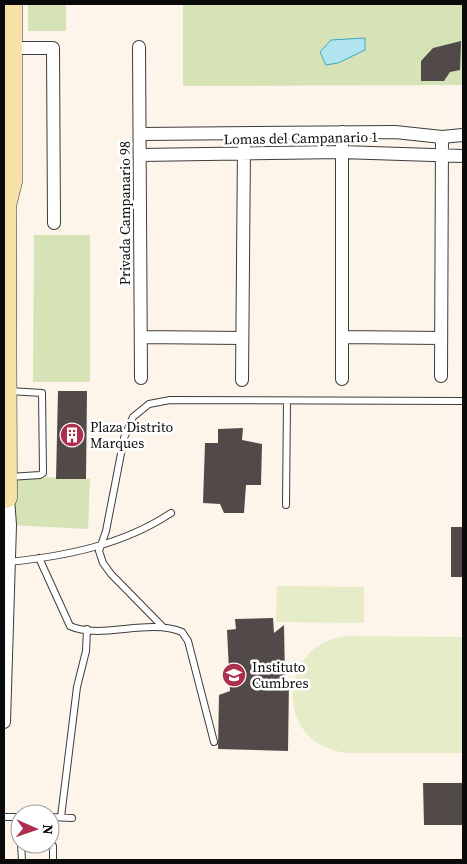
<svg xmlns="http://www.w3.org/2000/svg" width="467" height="864" viewBox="0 0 467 864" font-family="'Source Serif 4',serif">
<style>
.green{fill:#d6e3b7}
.pitch{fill:#e6ecc7}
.water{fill:#b2e4f0;stroke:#40a5c0}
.building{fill:#524a48}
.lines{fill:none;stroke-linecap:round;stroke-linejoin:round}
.lane-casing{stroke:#3d3d3d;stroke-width:8}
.street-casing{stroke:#3d3d3d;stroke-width:14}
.secondary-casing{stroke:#2c2c2c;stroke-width:19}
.lane{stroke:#fff;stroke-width:6}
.street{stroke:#fff;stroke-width:12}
.secondary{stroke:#f8e0a9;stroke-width:18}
.labels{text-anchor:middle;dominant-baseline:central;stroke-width:5;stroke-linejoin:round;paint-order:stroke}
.street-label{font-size:14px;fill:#0a0a0a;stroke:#fff}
.poi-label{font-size:14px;fill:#0a0a0a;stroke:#fff;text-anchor:start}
</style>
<rect width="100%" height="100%" fill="#fdf5e9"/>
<path class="green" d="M 28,4 L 66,4 L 66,31 L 28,31 Z
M 183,4 L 463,4 L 463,85 L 183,86 Z
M 34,235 L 90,235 L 90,382 L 33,382 Z
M 13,476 L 90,479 L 88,529 L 10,525 Z"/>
<path class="pitch" d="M 277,586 L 364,587 L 364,623 L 276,622 Z
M 345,636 L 463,637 L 463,753 L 344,753 C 332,750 319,746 310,737 C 281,709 290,657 327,641 C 332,638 339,638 345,636 Z"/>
<path class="water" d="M 365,38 L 365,50 L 338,63 L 326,65 L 320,52 L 331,40 Z"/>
<path class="building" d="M 461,41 L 460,70 L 450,72 L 444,81 L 421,81 L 421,61 L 433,48 Z
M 58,391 L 87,391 L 86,479 L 56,479 Z
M 243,428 L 242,440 L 262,444 L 261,485 L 246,485 L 244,513 L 224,513 L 220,504 L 203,503 L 205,443 L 218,443 L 218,429 Z
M 451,527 L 463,527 L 463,577 L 451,577 Z
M 273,618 L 274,633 L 284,625 L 285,679 L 289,681 L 288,751 L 218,749 L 219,695 L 230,691 L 227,630 L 236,629 L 235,619 Z
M 423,783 L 463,783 L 463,825 L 424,825 Z"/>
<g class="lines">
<g class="lane-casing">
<path id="lane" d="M 9,477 L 40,475 L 43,473 L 42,393 L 9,391
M 286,505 L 287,401
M 39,558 L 70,626 C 101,640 148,618 182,632 L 188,641 L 214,742
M 9,562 C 66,556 123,545 171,513
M 163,627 L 111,574 L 103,563 L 99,551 L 106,531 L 124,438 L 133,417 L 149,404 L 170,400 L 463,401
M 4,817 L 20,817
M 50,817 L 72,818
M 61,817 L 77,687 L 86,651 L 87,629
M 21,844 L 22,860
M 42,844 L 53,846 L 53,860"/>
</g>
<g class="street-casing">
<path id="street" d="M 139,47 L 141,378
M 4,48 L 53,48 L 54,223
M 140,134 L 395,132 L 442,137 L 463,135
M 140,155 L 341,152 L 463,156
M 141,337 L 242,338
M 342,337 L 441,338
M 441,376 L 442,137
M 342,379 L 342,132
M 242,380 L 244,145
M 4,722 L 10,525 L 8,498"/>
</g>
<g class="secondary-casing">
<path id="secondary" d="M 4,499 L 8,498 L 7,206 L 13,182 L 13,4"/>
</g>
<use href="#lane" class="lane"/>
<use href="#street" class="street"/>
<use href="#secondary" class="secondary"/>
</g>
<defs>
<g id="building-disc" transform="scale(1.25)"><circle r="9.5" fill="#ac304d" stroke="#fff"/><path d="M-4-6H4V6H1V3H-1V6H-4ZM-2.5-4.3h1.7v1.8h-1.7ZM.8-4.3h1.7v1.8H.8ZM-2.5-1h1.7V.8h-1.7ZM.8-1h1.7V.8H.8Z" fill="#fff"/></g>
<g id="school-disc" transform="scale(1.25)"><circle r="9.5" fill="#ac304d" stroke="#fff"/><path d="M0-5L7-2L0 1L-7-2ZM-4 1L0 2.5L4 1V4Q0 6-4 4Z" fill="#fff"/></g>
</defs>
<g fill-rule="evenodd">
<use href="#building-disc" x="72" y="435"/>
<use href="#school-disc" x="234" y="675"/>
</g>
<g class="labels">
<g class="street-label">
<text transform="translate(301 138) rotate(-1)">Lomas del Campanario 1</text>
<text transform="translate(125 213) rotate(-90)">Privada Campanario 98</text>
</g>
<g class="poi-label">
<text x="90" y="427">Plaza Distrito<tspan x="90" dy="16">Marques</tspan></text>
<text x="252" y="667">Instituto<tspan x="252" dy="16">Cumbres</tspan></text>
</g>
</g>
<rect width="467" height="864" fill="none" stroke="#0a0a0a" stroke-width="10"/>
<g transform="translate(35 829) rotate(92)"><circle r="24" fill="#ffffff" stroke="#9d9d9d"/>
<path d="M0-4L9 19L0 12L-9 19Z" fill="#ac304d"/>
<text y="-8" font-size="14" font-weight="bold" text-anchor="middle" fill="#0a0a0a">N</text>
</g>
</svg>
